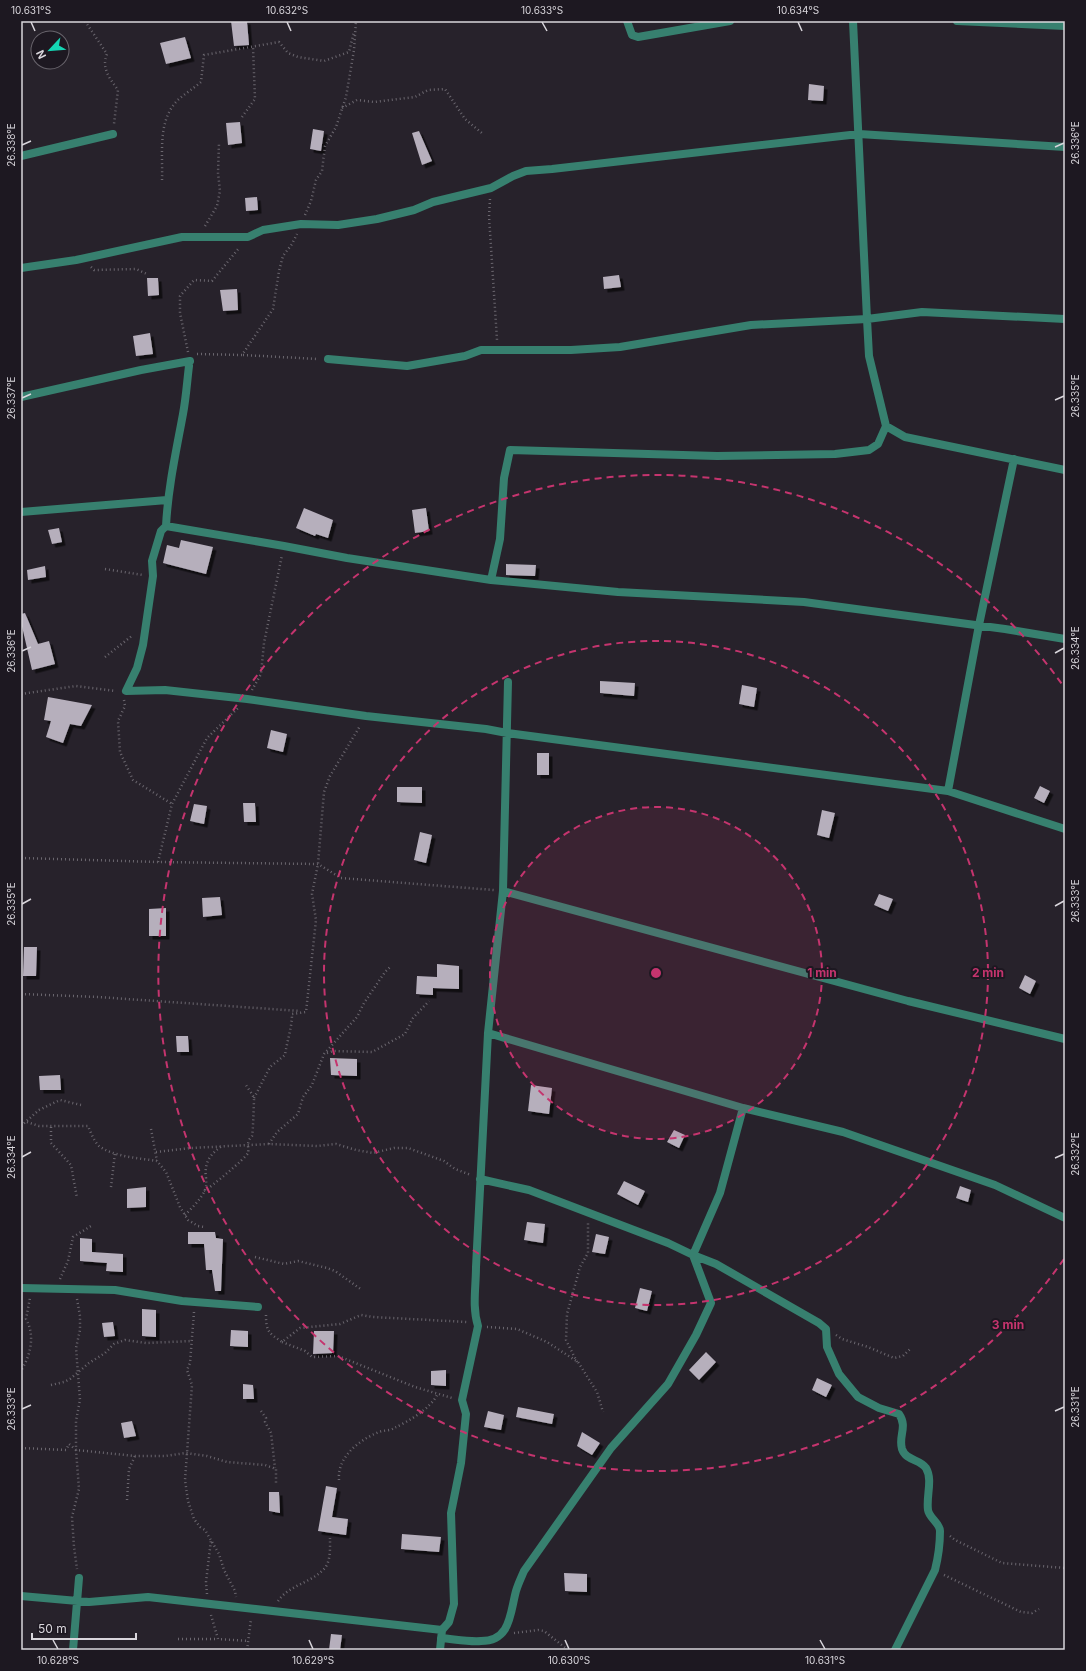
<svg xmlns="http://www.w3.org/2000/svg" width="1086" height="1671" viewBox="0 0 1086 1671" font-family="Inter,sans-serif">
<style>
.building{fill:#b6afbc;filter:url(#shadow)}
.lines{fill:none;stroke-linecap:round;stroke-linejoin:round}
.path{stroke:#6b676f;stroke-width:2.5;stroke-dasharray:1 3;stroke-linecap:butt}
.minor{stroke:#37806f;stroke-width:8}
.ticks{fill:none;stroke:#d9d6dc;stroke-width:1.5}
.ring{fill:none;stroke:#c5346e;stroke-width:2;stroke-dasharray:7 5}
.centre{fill:#c5346e;stroke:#1d1821;stroke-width:2}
.ring-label{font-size:12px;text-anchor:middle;font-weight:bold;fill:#c5346e;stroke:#1d1821;stroke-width:4;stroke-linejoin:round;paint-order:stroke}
.neatline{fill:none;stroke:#d9d6dc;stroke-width:1.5}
.ticks-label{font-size:10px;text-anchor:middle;fill:#d9d6dc}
</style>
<defs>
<filter id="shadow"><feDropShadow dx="3.5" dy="3.5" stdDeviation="0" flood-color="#0009"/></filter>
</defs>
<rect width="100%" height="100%" fill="#27222b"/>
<path class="building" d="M 231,21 L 247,21 L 249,45 L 234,46 Z
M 185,37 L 191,58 L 166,64 L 160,43 Z
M 809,84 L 824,86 L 823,101 L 808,100 Z
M 240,122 L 242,143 L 228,145 L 226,123 Z
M 313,129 L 324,131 L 321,151 L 310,149 Z
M 419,131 L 432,161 L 422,165 L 412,133 Z
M 257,197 L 258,210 L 246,211 L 245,198 Z
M 619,275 L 621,287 L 604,289 L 603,277 Z
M 147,278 L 158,278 L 159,295 L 148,296 Z
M 237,289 L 238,310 L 223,311 L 220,290 Z
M 150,333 L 153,354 L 136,356 L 133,336 Z
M 304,508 L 333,520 L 328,538 L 316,534 L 315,536 L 296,528 Z
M 426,508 L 429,531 L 415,533 L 412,510 Z
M 59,528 L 62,542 L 52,544 L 48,530 Z
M 181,540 L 213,547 L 206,574 L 163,563 L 167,545 L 179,548 Z
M 506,564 L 536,565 L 535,576 L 506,575 Z
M 45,566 L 46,577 L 28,580 L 27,570 Z
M 25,613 L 38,644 L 49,641 L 55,664 L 32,670 L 21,622 L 21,614 Z
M 600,681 L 635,683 L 634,696 L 600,693 Z
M 742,685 L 757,688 L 754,707 L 739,704 Z
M 48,697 L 92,705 L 81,726 L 70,724 L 63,743 L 46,737 L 51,721 L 44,720 Z
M 271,730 L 287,734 L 283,752 L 267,748 Z
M 537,753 L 549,753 L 549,775 L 537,775 Z
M 1040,786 L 1050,791 L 1044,803 L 1034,798 Z
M 397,787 L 422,787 L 422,803 L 397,802 Z
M 243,803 L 255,803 L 256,822 L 244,822 Z
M 194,804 L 207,806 L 204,824 L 190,821 Z
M 822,810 L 835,813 L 829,838 L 817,835 Z
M 420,832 L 432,835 L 426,863 L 414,860 Z
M 879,894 L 893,899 L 888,911 L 874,905 Z
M 220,897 L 222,915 L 203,917 L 202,898 Z
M 166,908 L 166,936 L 149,936 L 149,909 Z
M 24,947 L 37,947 L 36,976 L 23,976 Z
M 437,964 L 459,966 L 459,989 L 433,988 L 433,995 L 416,994 L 417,976 L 437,977 Z
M 1025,975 L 1036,981 L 1030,994 L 1019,988 Z
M 176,1036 L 188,1036 L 189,1052 L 177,1052 Z
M 330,1058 L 357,1059 L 357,1076 L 331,1075 Z
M 60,1075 L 61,1090 L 40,1090 L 39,1076 Z
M 531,1085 L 552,1088 L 549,1114 L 528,1111 Z
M 674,1130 L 685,1135 L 679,1148 L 667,1142 Z
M 624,1181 L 645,1191 L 638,1205 L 617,1194 Z
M 960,1186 L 971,1190 L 968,1202 L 956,1198 Z
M 146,1187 L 146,1207 L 127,1208 L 127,1189 Z
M 527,1222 L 545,1224 L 543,1243 L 524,1240 Z
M 188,1232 L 215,1232 L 216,1238 L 223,1239 L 221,1291 L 215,1291 L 212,1270 L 206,1270 L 204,1244 L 188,1244 Z
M 596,1234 L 609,1237 L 605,1254 L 592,1252 Z
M 80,1238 L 92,1239 L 92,1252 L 123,1254 L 123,1272 L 106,1271 L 107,1263 L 80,1261 Z
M 640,1288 L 652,1291 L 647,1311 L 635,1308 Z
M 142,1309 L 156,1310 L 156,1337 L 142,1336 Z
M 113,1322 L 115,1336 L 104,1337 L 102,1323 Z
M 231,1330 L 248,1331 L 248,1347 L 230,1346 Z
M 314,1331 L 334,1331 L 333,1353 L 313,1354 Z
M 706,1352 L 716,1362 L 699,1380 L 689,1370 Z
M 446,1370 L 446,1386 L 431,1385 L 431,1371 Z
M 817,1378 L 832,1385 L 826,1397 L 812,1390 Z
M 243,1384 L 253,1385 L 254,1399 L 243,1399 Z
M 518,1407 L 554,1414 L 552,1424 L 516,1417 Z
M 488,1411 L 504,1415 L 501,1430 L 484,1427 Z
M 132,1421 L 136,1436 L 124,1438 L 121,1423 Z
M 582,1432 L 600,1443 L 592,1455 L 577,1446 Z
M 326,1486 L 337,1488 L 332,1517 L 348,1519 L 346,1535 L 318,1531 Z
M 269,1492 L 279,1492 L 280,1513 L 269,1511 Z
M 402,1534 L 441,1537 L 439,1552 L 401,1549 Z
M 564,1573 L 587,1574 L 587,1592 L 565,1591 Z
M 331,1634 L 342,1635 L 340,1650 L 329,1650 Z"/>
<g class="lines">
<path class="path" d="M 85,21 L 107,54 C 101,68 110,79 118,90 L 114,124
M 342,108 L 357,100 L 374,102 L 415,97 L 428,90 L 445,89 L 465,119 L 483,134
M 242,117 L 255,99 L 253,47
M 162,180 C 163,153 157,119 179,99 C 186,93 194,88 201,82 L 204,55 L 279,42 L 288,53 L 298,57 L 324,61 L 349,52 L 354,32
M 490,199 L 489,216 L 497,340
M 305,215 L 311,201 L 316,180 L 322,171 L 325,146 L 336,127 L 346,97 L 354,50 L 356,21
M 205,226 L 217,206 L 220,191 L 218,173 L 219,143
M 91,267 L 94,270 L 136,269 L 147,274
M 188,352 L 180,313 L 180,296 L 194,280 L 212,281 L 239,248
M 197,354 L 242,355 L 273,309 L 279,271 L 283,256 L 292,244 L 297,234
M 243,355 L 318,359
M 105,569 L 143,575
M 105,657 L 133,635
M 252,690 L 261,674 L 264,643 L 282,555
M 21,694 L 76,686 L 116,691
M 124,700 L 125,706 L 118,721 L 120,752 L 133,780 L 172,804
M 21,858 L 158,862 L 318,864 L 341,878 L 494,890
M 158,862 L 172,804 L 207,738 L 238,708
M 21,994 L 98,997 L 300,1011
M 327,1053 L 333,1051 L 372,1052 L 405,1034 L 413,1018 L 429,1001
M 254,1098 L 270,1067 L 285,1055 C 287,1041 292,1028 292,1014 L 306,1012 L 316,920 L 312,894 L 318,864 L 324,792 L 330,776 L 360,726
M 27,1122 L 39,1126 L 88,1126 C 91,1133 94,1141 99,1146 C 114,1157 139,1158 157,1161 L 166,1172 L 180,1207 L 188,1220 L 198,1226 L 204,1227
M 21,1126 L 39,1110 L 60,1100 L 81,1105
M 51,1127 L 51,1143 L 71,1165 L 77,1198
M 151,1129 L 157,1161
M 269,1144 L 277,1132 L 298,1114 L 303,1097 L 312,1085 L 324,1054 L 357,1017 L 364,1003 L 385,972 L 391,966
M 156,1152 L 191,1148 L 269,1144 L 317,1146 L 336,1144 L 356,1150 L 373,1153 L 394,1148 L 408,1148 L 444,1161 L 455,1169 L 471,1175
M 111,1187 L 115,1153
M 204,1191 C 210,1188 246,1158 248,1153 C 249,1149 247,1144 249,1141 C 249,1139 251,1138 252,1136 C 253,1133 254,1101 254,1099 C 253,1094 248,1089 246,1085
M 185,1215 C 192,1208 201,1199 205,1190 C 207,1185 206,1183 206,1178 C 204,1163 210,1154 222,1146
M 255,1257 L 284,1264 L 298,1261 L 327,1268 L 335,1271 L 362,1290
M 60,1279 L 68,1261 L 73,1237 L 91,1226
M 77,1299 L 80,1316 L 80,1330 L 76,1348 L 80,1400 L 76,1421 L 76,1450 L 79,1489 L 72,1517 L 74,1547 L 77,1569
M 194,1312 L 190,1363 L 187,1370 L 192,1385 L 185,1480 L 188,1501 L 194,1519 L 200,1527 L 205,1530 L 219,1554 L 224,1570 L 235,1591 L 236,1597
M 266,1315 C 266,1332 269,1333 282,1342 L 300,1328 L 340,1324 L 361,1315 L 373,1317 L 467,1322
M 487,1327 L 517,1329 L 547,1342 L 578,1362 L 597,1392 L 603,1412
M 836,1335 L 842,1339 L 868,1347 L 894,1358 L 903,1356 L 911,1348
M 282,1342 L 305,1351 L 312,1357 L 338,1356 L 415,1387 L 452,1398
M 577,1362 L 566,1340 L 567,1314 L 580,1267 L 588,1253 L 588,1223
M 22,1369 C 31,1354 35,1335 26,1319 L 30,1298
M 51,1385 L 64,1382 L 70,1379 L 89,1363 L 105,1353 L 114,1344 L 125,1340 L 146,1343 L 192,1341
M 261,1411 L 266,1418 L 265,1422 L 271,1433 L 275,1468
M 21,1448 L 66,1450 L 69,1444 L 76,1450 L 135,1456 L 165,1456 L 186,1453 L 207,1456 L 227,1462 L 265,1465 L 276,1469 L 276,1483
M 339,1480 C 337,1457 359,1440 379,1432 C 384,1430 390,1431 394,1428 C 408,1422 431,1408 437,1395
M 127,1500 L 129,1469 L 135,1456
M 950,1536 L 955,1540 L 1002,1563 L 1065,1568
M 944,1575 L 1021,1612 L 1032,1613 L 1039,1609
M 207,1594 L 206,1582 L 211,1540
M 278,1601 C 289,1585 311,1583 324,1569 C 331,1562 330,1547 330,1538
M 211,1615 L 218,1639 L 248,1641
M 514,1633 L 538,1630 L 544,1631 L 568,1650
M 178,1639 L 218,1639
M 247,1650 L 251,1619"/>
<path class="minor" d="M 627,21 L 632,35 L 638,37 L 730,21
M 957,21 L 1065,26
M 21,156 L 113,134
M 21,268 L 76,260 L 182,237 L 248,237 L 263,230 L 301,224 L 338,225 L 377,219 L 414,210 L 433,202 L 491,188 L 513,176 L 526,171 L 552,169 L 859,134 L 1065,147
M 328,359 L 407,366 L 465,356 L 481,350 L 571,350 L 620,347 L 751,325 L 867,319 L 853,21
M 189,366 C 187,382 186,398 183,414 C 176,452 168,488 166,526 L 284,546 L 347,558 L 491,580 L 618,592 L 804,602 L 1005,629 L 1065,639
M 21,397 L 141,370 L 190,361
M 886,426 L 905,437 L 1065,470
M 21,512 L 167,500
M 166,526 L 161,531 L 152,561 L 153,576 L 143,645 L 137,668 L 126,691 L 165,690 L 247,699 L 366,716 L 486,729 L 507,733 L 948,791 L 1065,829
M 491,580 L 500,539 L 504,478 L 510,450 L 717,456 L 835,454 L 869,450 L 878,444 L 886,426 L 869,356 L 867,319 L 922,312 L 1065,319
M 948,791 L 979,625 L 1014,459
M 503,891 L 908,1001 L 1065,1039
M 488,1033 L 743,1108 L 843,1132 L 995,1185 L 1065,1218
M 480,1179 L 529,1190 L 668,1243 L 693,1255 L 716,1264 L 819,1323 L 826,1329 L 827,1347 L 839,1374 L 858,1397 L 879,1408 L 899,1414 C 908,1427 898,1436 902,1449 C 906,1461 920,1459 926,1468 C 933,1480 926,1496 928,1510 C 929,1518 940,1523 940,1531 C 940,1544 938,1558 935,1570 L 895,1650
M 21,1288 L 115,1290 L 182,1301 L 258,1307
M 21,1596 L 89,1602 L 148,1597 L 442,1630
M 441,1638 C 454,1639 468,1642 481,1641 C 511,1641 510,1613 516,1591 C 518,1584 521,1578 524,1571 L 611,1448 L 668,1384 L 696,1335 L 711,1303 L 693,1255 L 720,1193 L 743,1108
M 73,1650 L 79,1578
M 440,1650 L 442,1630 L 449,1622 L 454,1604 L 451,1513 L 461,1463 L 466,1414 L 462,1400 L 478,1326 C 472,1307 476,1287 476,1267 L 488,1033 L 503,891 L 508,682"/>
</g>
<path class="ticks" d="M 31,22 L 35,31M 287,22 L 291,31M 542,22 L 547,31M 798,22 L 802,31M 22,145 L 31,141M 1055,147 L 1064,143M 22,398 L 31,394M 1055,400 L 1064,396M 22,651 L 31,647M 1055,653 L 1064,648M 22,904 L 31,899M 1055,906 L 1064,901M 22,1157 L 31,1152M 1055,1158 L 1064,1154M 22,1409 L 31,1405M 1055,1411 L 1064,1407M 53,1640 L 58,1649M 309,1640 L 313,1649M 565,1640 L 569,1649M 820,1640 L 825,1649"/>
<circle cx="656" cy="973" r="166" fill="#c5346e" fill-opacity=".12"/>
<g class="ring">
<circle cx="656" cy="973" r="166"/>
<circle cx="656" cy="973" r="332"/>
<path d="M1064 1259A498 498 0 1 1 1064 687"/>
</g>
<circle cx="656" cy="973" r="6" class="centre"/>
<g class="ring-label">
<text x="822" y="977">1 min</text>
<text x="988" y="977">2 min</text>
<text x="1008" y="1329">3 min</text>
</g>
<rect width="1086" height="1671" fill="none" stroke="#1d1821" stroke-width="44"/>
<g transform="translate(50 50) rotate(244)"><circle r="19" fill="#1d1821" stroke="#68646c"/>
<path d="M0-3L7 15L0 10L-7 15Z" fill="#14d5b3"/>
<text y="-6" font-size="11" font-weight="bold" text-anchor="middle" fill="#d9d6dc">N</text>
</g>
<path d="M32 1633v6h104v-6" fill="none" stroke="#d9d6dc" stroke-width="2"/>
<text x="38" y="1633" font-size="12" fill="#d9d6dc" stroke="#1d1821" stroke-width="3" paint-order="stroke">50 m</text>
<rect x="22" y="22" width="1042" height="1627" class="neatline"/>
<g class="ticks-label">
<text x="31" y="14">10.631°S</text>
<text x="287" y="14">10.632°S</text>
<text x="542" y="14">10.633°S</text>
<text x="798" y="14">10.634°S</text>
<text transform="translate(1075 143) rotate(-90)" y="4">26.336°E</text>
<text transform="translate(11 145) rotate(-90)" y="4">26.338°E</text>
<text transform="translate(1075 396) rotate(-90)" y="4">26.335°E</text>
<text transform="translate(11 398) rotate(-90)" y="4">26.337°E</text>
<text transform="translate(1075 648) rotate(-90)" y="4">26.334°E</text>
<text transform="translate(11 651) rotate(-90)" y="4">26.336°E</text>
<text transform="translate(1075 901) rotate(-90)" y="4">26.333°E</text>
<text transform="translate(11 904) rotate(-90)" y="4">26.335°E</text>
<text transform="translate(1075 1154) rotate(-90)" y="4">26.332°E</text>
<text transform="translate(11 1157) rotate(-90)" y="4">26.334°E</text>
<text transform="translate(1075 1407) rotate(-90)" y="4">26.331°E</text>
<text transform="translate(11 1409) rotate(-90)" y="4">26.333°E</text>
<text x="58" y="1664">10.628°S</text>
<text x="313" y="1664">10.629°S</text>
<text x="569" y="1664">10.630°S</text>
<text x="825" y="1664">10.631°S</text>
</g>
</svg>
